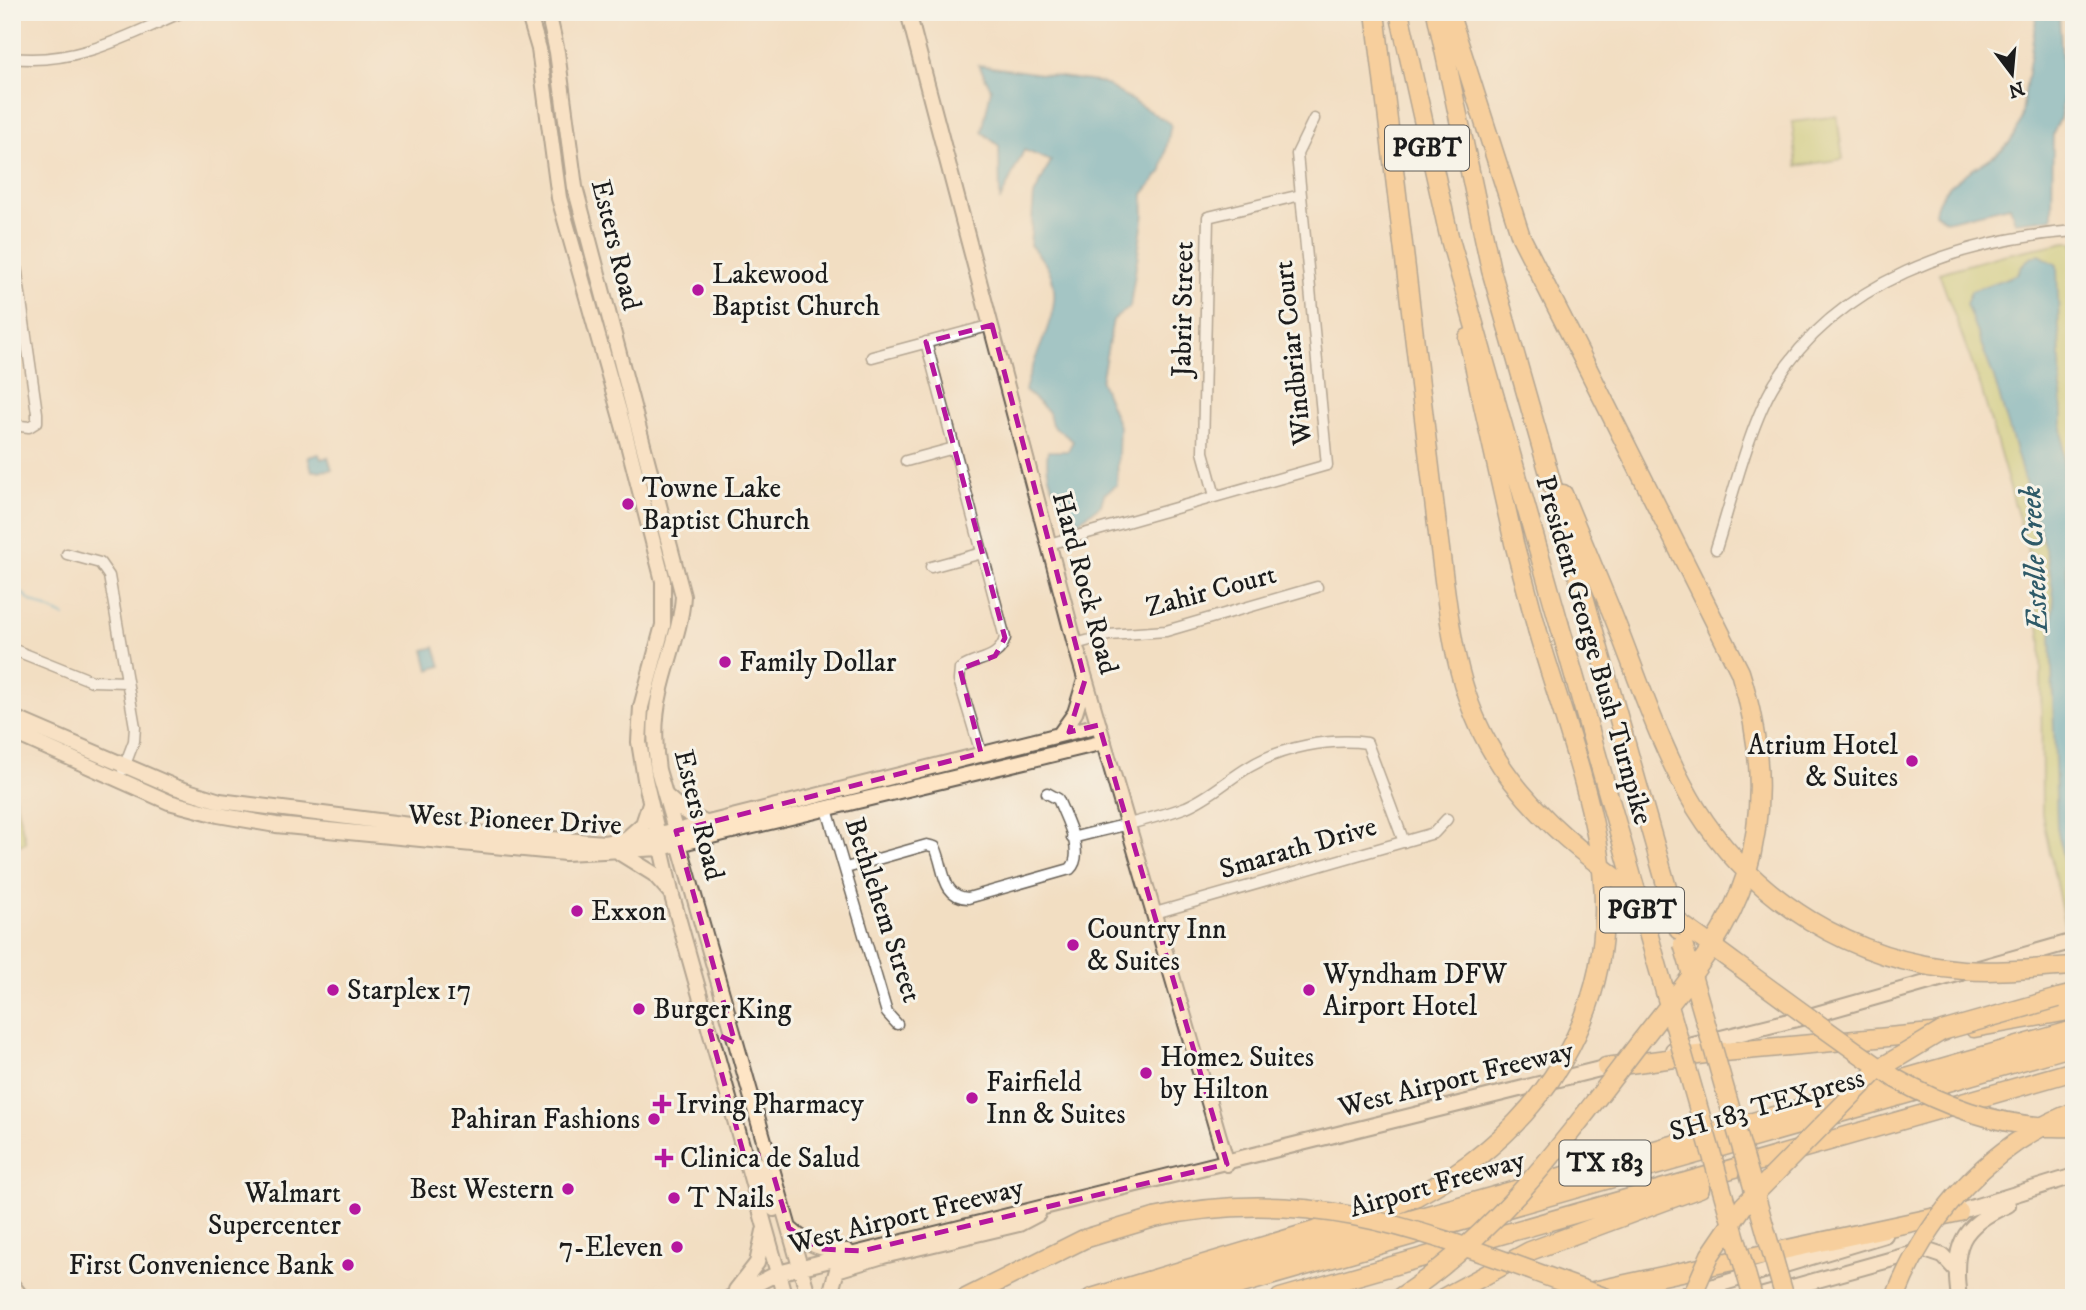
<svg xmlns="http://www.w3.org/2000/svg" width="2086" height="1310" viewBox="0 0 2086 1310" font-family="'IM FELL DW Pica',serif">
<style>
.green{fill:#bdca6c;stroke:#6c7344;stroke-width:2}
.water{fill:#45a6c5;stroke:#306170;stroke-width:2}
.lines{fill:none;stroke-linecap:round;stroke-linejoin:round}
.stream{stroke:#45a6c5;stroke-width:2.5}
.street-casing{stroke:#676056;stroke-width:13}
.secondary-casing{stroke:#676056;stroke-width:18}
.highway-casing{stroke:#676056;stroke-width:21}
.street{stroke:#fff;stroke-width:10}
.secondary{stroke:#fee5c5;stroke-width:14}
.highway{stroke:#fcbd6f;stroke-width:18}
.highway-bridge-casing{stroke:#676056;stroke-width:21;stroke-linecap:butt}
.highway-bridge{stroke:#fcbd6f;stroke-width:18}
.marked{fill:none;stroke:#b5179e;stroke-width:5;stroke-dasharray:14 9;stroke-linejoin:round}
.poi-dot{fill:#b5179e;stroke:#f7f3e8;stroke-width:2.5}
.labels{text-anchor:middle;dominant-baseline:central;stroke-width:6;stroke-linejoin:round;paint-order:stroke}
.shield{fill:#f7f3e8;stroke:#5e5c59;stroke-width:2}
.shield-label{font-size:26px;font-weight:bold;fill:#1c1c1c}
.street-label{font-size:28px;fill:#1c1c1c;stroke:#f7f3e8}
.poi-label{font-size:28px;fill:#1c1c1c;stroke:#f7f3e8;text-anchor:start}
.water-label{font-size:30px;font-style:italic;fill:#2e5a68;stroke:#f7f3e8}
</style>
<rect width="100%" height="100%" fill="#f7f3e8"/>
<filter id="ink" filterUnits="userSpaceOnUse"><feTurbulence type="fractalNoise" baseFrequency=".0143" numOctaves="2"/><feDisplacementMap in="SourceGraphic" scale="14" xChannelSelector="R" yChannelSelector="G"/><feConvolveMatrix kernelMatrix="1 2 1 2 8 2 1 2 1" color-interpolation-filters="sRGB"/></filter>
<filter id="wash" filterUnits="userSpaceOnUse"><feTurbulence type="fractalNoise" baseFrequency=".00686" numOctaves="4" result="noise"/><feDisplacementMap in="SourceGraphic" scale="28" xChannelSelector="R" yChannelSelector="G"/><feGaussianBlur stdDeviation="1.57" result="paint"/><feColorMatrix in="noise" values="0 0 0 0 0 0 0 0 0 0 0 0 0 0 0 0 0 1.4 0 .05"/><feComposite in="paint" operator="in"/></filter>
<g filter="url(#wash)">
<rect width="100%" height="100%" fill="#f2dec2"/>
<path class="green" d="M 1837,116 L 1843,159 L 1797,166 L 1792,122 Z
M 2066,242 L 2074,242 L 2074,930 L 2066,932 L 2042,814 L 2041,642 L 2031,561 L 1981,388 L 1939,273 L 2002,255 Z
M 12,787 L 26,843 L 12,847 Z"/>
<path class="water" d="M 2037,12 L 2059,12 L 2064,95 L 2060,119 L 2053,134 L 2052,218 L 2015,222 L 2010,206 L 1946,221 L 1935,213 C 1937,182 1986,165 2005,147 C 2014,139 2017,131 2021,119 Z
M 979,65 L 1103,83 L 1171,124 L 1162,171 L 1143,194 L 1144,214 L 1130,307 L 1113,320 L 1101,382 L 1119,426 L 1117,485 L 1104,494 L 1101,505 L 1079,521 C 1059,505 1043,478 1048,451 L 1068,451 L 1073,441 L 1052,425 L 1048,411 L 1025,391 C 1032,353 1070,305 1047,267 C 1043,259 1036,252 1030,245 L 1034,195 L 1051,161 L 1024,150 L 1000,201 L 999,146 L 982,132 L 991,89 Z
M 2040,255 L 2057,265 L 2067,573 L 2074,660 L 2073,909 L 2057,828 L 2051,637 L 2054,598 L 2048,559 L 1994,378 L 1966,304 L 1971,291 L 2018,274 C 2023,262 2028,257 2040,255 Z
M 319,454 L 321,459 L 328,457 L 332,470 L 312,471 L 308,457 Z
M 435,647 L 441,666 L 429,670 L 424,650 Z"/>
<g class="lines">
<path class="stream" d="M 12,584 L 31,601 L 64,616"/>
</g>
</g>
<g filter="url(#ink)">
<g class="lines">
<g class="street-casing">
<path id="street" d="M 12,58 C 76,65 125,37 182,12
M 12,238 L 37,413 L 37,422 L 29,427 L 12,425
M 926,342 L 1005,638 C 999,661 977,657 960,669 L 959,680 L 981,753
M 872,357 L 992,325
M 906,461 L 954,448
M 1215,496 L 1203,452 L 1208,217 L 1301,195
M 1049,544 L 1327,465 L 1297,154 L 1314,119
M 1716,549 C 1731,502 1750,423 1775,383 C 1838,281 1960,240 2074,231
M 67,554 L 100,563 L 109,576 L 135,727 L 134,741 L 123,770
M 931,567 L 982,553
M 1075,644 L 1109,635 L 1166,631 L 1317,587
M 12,649 L 92,681 L 126,682
M 827,809 L 887,1013 L 897,1024
M 1072,838 C 1109,828 1149,821 1186,807 C 1210,797 1227,780 1249,767 C 1282,747 1329,738 1367,743 L 1404,842
M 846,868 L 927,845 L 935,847 C 945,868 941,897 968,898 L 1070,869 C 1086,854 1065,817 1058,799 L 1047,793
M 1155,913 L 1434,833 L 1447,819"/>
</g>
<g class="secondary-casing">
<path id="secondary" d="M 528,12 L 539,49 L 559,198 L 623,425 L 663,581 L 663,625 L 641,707 L 639,742 L 645,779 L 672,896 L 785,1298
M 548,12 L 557,52 L 575,187 L 683,596 C 681,629 667,660 660,693 C 654,718 654,744 658,770 L 809,1298
M 908,12 L 1075,644 L 1227,1164
M 12,717 L 175,787 L 220,801 L 474,833 L 604,843 L 676,831 L 1099,725
M 12,732 L 169,802 L 218,815 L 276,825 L 565,853 L 661,848 L 1104,742
M 1060,734 L 1075,713 L 1085,680
M 665,795 L 682,810 L 707,824
M 625,840 L 643,824 L 650,803
M 620,853 L 654,874 L 670,892
M 1673,1050 L 1813,1015 L 2074,941
M 745,1159 L 757,1164 L 774,1209
M 1951,1214 L 2074,1176
M 790,1229 C 808,1245 822,1250 847,1251
M 12,1285 L 22,1298
M 736,1290 L 757,1263 L 764,1231
M 729,1298 L 778,1273 L 1616,1065
M 829,1298 L 837,1270 L 883,1256 L 1019,1224 L 1038,1214
M 1674,1298 L 1885,1235
M 1753,1298 L 1925,1250 L 1943,1256 L 1955,1269
M 1959,1298 C 1952,1247 1960,1225 2008,1205"/>
</g>
<g class="highway-casing">
<path id="highway" d="M 1375,12 L 1438,534
M 1399,12 L 1449,236 L 1559,623
M 1436,12 L 1491,270 L 1679,930
M 1449,12 L 1521,237 L 1587,367
M 1468,338 L 1514,543 L 1537,629
M 1563,494 L 1610,608
M 2058,998 L 2074,994
M 1974,1028 L 2074,1010
M 1606,1067 L 1713,1053 L 1943,1032
M 966,1298 L 1084,1239 L 1154,1218
M 1091,1298 L 1387,1209 L 1417,1196
M 1138,1298 L 2074,1030
M 1193,1298 L 2074,1046
M 1280,1298 L 2074,1071
M 1443,1298 L 1530,1251 L 1700,1188
M 1561,1298 L 1959,1212"/>
</g>
<use href="#street" class="street"/>
<use href="#secondary" class="secondary"/>
<use href="#highway" class="highway"/>
<g class="highway-bridge-casing">
<path id="highway-bridge" d="M 1438,534 C 1448,606 1452,680 1488,744 C 1535,830 1625,883 1702,939 C 1766,986 1830,1034 1896,1079 C 1951,1110 2010,1130 2074,1127
M 1610,608 C 1637,674 1659,747 1696,808 C 1753,900 1854,962 1963,970 C 1999,973 2037,968 2074,966
M 1559,623 L 1753,1298
M 1683,944 L 1785,1298
M 1417,1196 C 1540,1131 1618,1014 1602,871 C 1593,795 1559,705 1537,629
M 1154,1218 C 1326,1180 1449,1243 1607,1298
M 1399,1298 C 1500,1232 1569,1135 1641,1041 C 1681,989 1726,939 1746,875 C 1766,808 1761,738 1740,672 L 1587,367
M 1691,1298 L 1710,1255 L 1744,1205 L 1877,1070 L 1942,1031 L 2058,998
M 1895,1298 C 1927,1215 1991,1144 2074,1112"/>
</g>
<use href="#highway-bridge" class="highway-bridge"/>
</g>
</g>
<path d="M0 0H2086V1310H0ZM 992,325 L 1085,680 L 1069,732 L 1099,725 L 1227,1164 L 862,1251 L 820,1249 L 789,1228 L 767,1153 L 745,1159 L 710,1031 L 735,1043 L 676,831 L 981,753 L 960,669 L 995,656 L 1005,638 L 926,342 Z" fill="#f2dec2" fill-opacity=".55" fill-rule="evenodd"/>
<path class="marked" d="M 992,325 L 1085,680 L 1069,732 L 1099,725 L 1227,1164 L 862,1251 L 820,1249 L 789,1228 L 767,1153 L 745,1159 L 710,1031 L 735,1043 L 676,831 L 981,753 L 960,669 L 995,656 L 1005,638 L 926,342 Z"/>
<g class="poi-dot">
<circle cx="698" cy="290" r="7"/>
<circle cx="628" cy="504" r="7"/>
<circle cx="725" cy="662" r="7"/>
<circle cx="1912" cy="761" r="7"/>
<circle cx="577" cy="911" r="7"/>
<circle cx="1073" cy="945" r="7"/>
<circle cx="333" cy="990" r="7"/>
<circle cx="1309" cy="990" r="7"/>
<circle cx="639" cy="1009" r="7"/>
<circle cx="1146" cy="1073" r="7"/>
<circle cx="972" cy="1098" r="7"/>
<path d="M658.5 1093.5h7v7h7v7h-7v7h-7v-7h-7v-7h7z"/>
<circle cx="654" cy="1119" r="7"/>
<path d="M660.5 1147.5h7v7h7v7h-7v7h-7v-7h-7v-7h7z"/>
<circle cx="568" cy="1189" r="7"/>
<circle cx="674" cy="1198" r="7"/>
<circle cx="355" cy="1209" r="7"/>
<circle cx="677" cy="1247" r="7"/>
<circle cx="348" cy="1265" r="7"/>
</g>
<g class="labels">
<g class="shield">
<rect x="1385" y="125.5" width="84" height="45" rx="5"/>
<rect x="1600" y="887.5" width="84" height="45" rx="5"/>
<rect x="1559.5" y="1140.5" width="91" height="45" rx="5"/>
</g>
<g class="shield-label">
<text x="1427" y="148">PGBT</text>
<text x="1642" y="910">PGBT</text>
<text x="1605" y="1163">TX 183</text>
</g>
<g class="street-label">
<text transform="translate(616 245) rotate(76)">Esters Road</text>
<text transform="translate(1183 309) rotate(-89)">Jabrir Street</text>
<text transform="translate(1293 353) rotate(-96)">Windbriar Court</text>
<text transform="translate(1085 583) rotate(75)">Hard Rock Road</text>
<text transform="translate(1211 591) rotate(-15)">Zahir Court</text>
<text transform="translate(1594 650) rotate(74)">President George Bush Turnpike</text>
<text transform="translate(699 815) rotate(76)">Esters Road</text>
<text transform="translate(515 820) rotate(3)">West Pioneer Drive</text>
<text transform="translate(1298 848) rotate(-16)">Smarath Drive</text>
<text transform="translate(883 910) rotate(72)">Bethlehem Street</text>
<text transform="translate(1456 1079) rotate(-14)">West Airport Freeway</text>
<text transform="translate(1767 1105) rotate(-16)">SH 183 TEXpress</text>
<text transform="translate(1437 1184) rotate(-16)">Airport Freeway</text>
<text transform="translate(906 1216) rotate(-14)">West Airport Freeway</text>
</g>
<g class="poi-label">
<text x="712" y="274">Lakewood<tspan x="712" dy="32">Baptist Church</tspan></text>
<text x="642" y="488">Towne Lake<tspan x="642" dy="32">Baptist Church</tspan></text>
<text x="739" y="662">Family Dollar</text>
<text x="1898" y="745" text-anchor="end">Atrium Hotel<tspan x="1898" dy="32">&amp; Suites</tspan></text>
<text x="591" y="911">Exxon</text>
<text x="1087" y="929">Country Inn<tspan x="1087" dy="32">&amp; Suites</tspan></text>
<text x="1323" y="974">Wyndham DFW<tspan x="1323" dy="32">Airport Hotel</tspan></text>
<text x="347" y="990">Starplex 17</text>
<text x="653" y="1009">Burger King</text>
<text x="1160" y="1057">Home2 Suites<tspan x="1160" dy="32">by Hilton</tspan></text>
<text x="986" y="1082">Fairfield<tspan x="986" dy="32">Inn &amp; Suites</tspan></text>
<text x="676" y="1104">Irving Pharmacy</text>
<text x="640" y="1119" text-anchor="end">Pahiran Fashions</text>
<text x="680" y="1158">Clinica de Salud</text>
<text x="554" y="1189" text-anchor="end">Best Western</text>
<text x="341" y="1193" text-anchor="end">Walmart<tspan x="341" dy="32">Supercenter</tspan></text>
<text x="688" y="1198">T Nails</text>
<text x="663" y="1247" text-anchor="end">7-Eleven</text>
<text x="334" y="1265" text-anchor="end">First Convenience Bank</text>
</g>
<g class="water-label">
<text transform="translate(2035 559) rotate(-93)">Estelle Creek</text>
</g>
</g>
<rect width="2086" height="1310" fill="none" stroke="#f7f3e8" stroke-width="42"/>
<g transform="translate(2012 74) rotate(164)" stroke="#f7f3e8" stroke-width="5" paint-order="stroke">
<path d="M0-5L12 26L0 18L-12 26Z" fill="#1c1c1c"/>
<text y="-10" font-size="19" font-weight="bold" text-anchor="middle" fill="#1c1c1c">N</text>
</g>
</svg>
